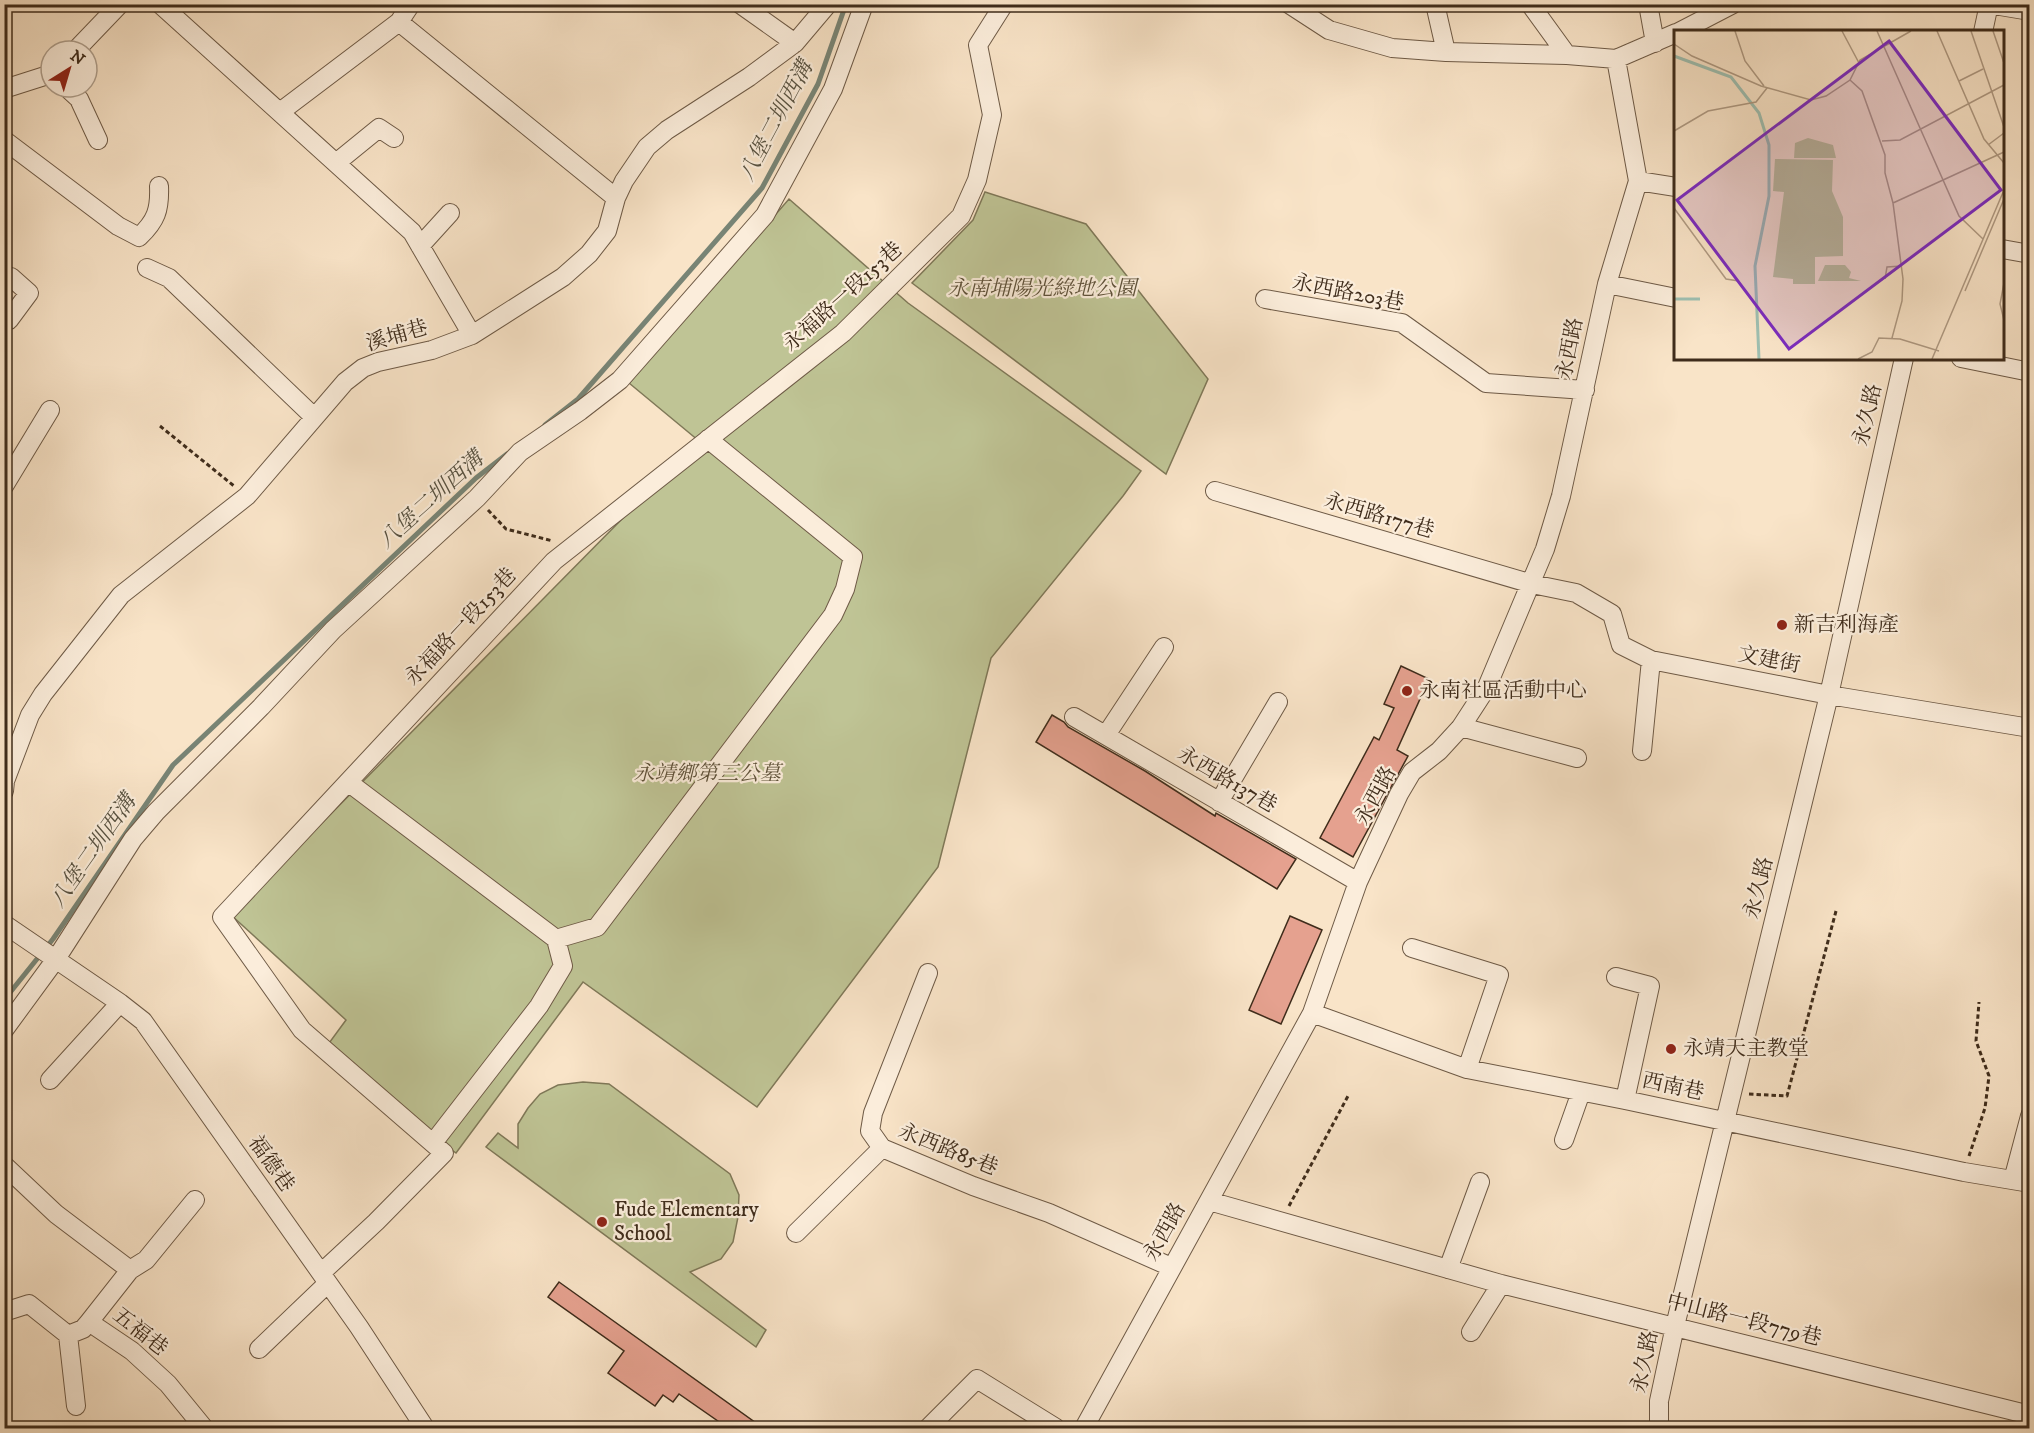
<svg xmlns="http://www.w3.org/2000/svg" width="2034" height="1433" viewBox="0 0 2034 1433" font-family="'IM FELL DW Pica','Noto Serif TC',serif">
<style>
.green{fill:#bfc495;stroke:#7f7858;stroke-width:1.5}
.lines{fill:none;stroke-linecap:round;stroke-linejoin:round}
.stream{stroke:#788475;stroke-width:5}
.building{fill:#e5a18f;stroke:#3f2c1b;stroke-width:1.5}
.minor-casing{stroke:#6e5a46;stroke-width:20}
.path{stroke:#3f2c1b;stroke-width:3;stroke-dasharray:4.5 3;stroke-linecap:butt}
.minor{stroke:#fbeddb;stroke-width:18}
.poi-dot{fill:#8f2418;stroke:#fbeddb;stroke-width:2}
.labels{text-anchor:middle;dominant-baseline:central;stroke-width:4.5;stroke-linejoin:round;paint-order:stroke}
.park-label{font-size:21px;font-style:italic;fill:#5f523a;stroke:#fbeddb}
.street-label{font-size:21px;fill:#3f2c1b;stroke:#fbeddb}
.poi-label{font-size:21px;fill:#3f2c1b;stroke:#fbeddb;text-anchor:start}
.water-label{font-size:22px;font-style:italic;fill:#575140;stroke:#fbeddb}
.inset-river{fill:none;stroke:#9ebfb1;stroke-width:3}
.inset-road{fill:none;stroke:#af9a83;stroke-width:1.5}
.view{fill:#7b2cbf;fill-opacity:0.15;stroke:#7b2cbf;stroke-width:3}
.inset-edge{fill:none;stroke:#3f2c1b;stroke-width:3}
</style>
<rect width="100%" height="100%" fill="#f9e4c8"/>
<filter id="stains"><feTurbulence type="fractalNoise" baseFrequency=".00333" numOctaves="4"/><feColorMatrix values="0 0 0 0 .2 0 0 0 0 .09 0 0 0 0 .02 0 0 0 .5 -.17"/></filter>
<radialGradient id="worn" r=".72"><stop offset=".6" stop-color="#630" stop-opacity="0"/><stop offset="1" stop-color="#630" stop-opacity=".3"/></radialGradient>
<path class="green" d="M 985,192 L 1086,224 L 1208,379 L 1166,474 L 912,283 L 973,220 Z
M 789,199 L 908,303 L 1141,471 L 1123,496 L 991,658 L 938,867 L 757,1107 L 583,982 L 456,1153 L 321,1054 L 346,1020 L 231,915 L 699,441 L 629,383 Z
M 583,1082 L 609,1084 L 730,1174 L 739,1195 L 738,1217 L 733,1242 L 721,1259 L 690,1272 L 766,1330 L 756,1347 L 486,1147 L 498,1133 L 518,1148 L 518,1124 L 528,1108 L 540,1094 L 558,1085 Z"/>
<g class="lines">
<path class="stream" d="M 545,425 L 578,399 L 762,188 L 818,84 L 846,4
M 4,1000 L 53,939 L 173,765 L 476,478 L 507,454"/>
</g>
<path class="building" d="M 1401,666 L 1429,679 L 1397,750 L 1408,756 L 1353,857 L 1320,838 L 1374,737 L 1379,740 L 1394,708 L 1384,704 Z
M 1052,715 L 1064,722 L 1068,727 L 1145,771 L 1215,816 L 1216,813 L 1296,859 L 1277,889 L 1036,742 Z
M 1290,916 L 1322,930 L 1281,1024 L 1249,1010 Z
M 559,1282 L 763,1428 L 728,1428 L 679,1394 L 673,1402 L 663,1395 L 655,1406 L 608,1373 L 624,1351 L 548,1297 Z"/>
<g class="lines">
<g class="minor-casing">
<path id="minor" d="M 160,4 L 412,232 L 472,335
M 740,4 L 795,43
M 1289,4 L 1329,30 L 1392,48 L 1446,52 L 1567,55 L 1616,59 L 1676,33
M 1435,4 L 1446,52
M 1530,4 L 1567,55
M 1648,4 L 1655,43
M 1988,4 L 2030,11
M 399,22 L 616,198
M 1679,32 L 1733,4
M 1983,32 L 1989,4
M 75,51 L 120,4
M 66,87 L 79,99 L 98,140
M 4,89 L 51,74
M 280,112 L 399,22 L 411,4
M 4,140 L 118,226 L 139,237 C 156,221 160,210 159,186
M 336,163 L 379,128 L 394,138
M 1638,181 L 1676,187
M 420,246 L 450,213
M 2002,249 L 2030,254
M 147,268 L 169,278 L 314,417
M 1607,284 L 1676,298
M 1265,299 L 1402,323 L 1486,383 L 1585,390
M 4,317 L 9,320 L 29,293 L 11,277
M 1961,358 L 2030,372
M 4,486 L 50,410
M 1215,491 L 1532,584 L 1576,593 L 1612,614 L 1621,645 L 1651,660 L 1829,695 L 2030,728
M 1074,717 L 1358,882
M 1461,727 L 1577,758
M 1106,735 L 1164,647
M 1642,751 L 1651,660
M 348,782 L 556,939 L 563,966 L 539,1006 L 433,1143
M 4,791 L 5,781 L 30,715 L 43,694 L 121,595 L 247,496 L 345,382 L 363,368 L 378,362 L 432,350 L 472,335 L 563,277 L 589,254 L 607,231 L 616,198 L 624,181 L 647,147 L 667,130 L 749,77 L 795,43 L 828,4
M 1219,802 L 1278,702
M 4,924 L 120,1003 L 143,1021 L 359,1327 L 425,1428
M 556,939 L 597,927 L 833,615 L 845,589 L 853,557 L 708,439
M 1412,948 L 1499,975 L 1467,1069
M 928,973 L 873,1113 L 870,1131 L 882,1148 L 973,1186 L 1049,1213 L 1171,1267
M 1616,977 L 1650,986 L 1625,1100
M 1312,1013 L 1467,1069 L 1625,1100 L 1964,1172 L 2030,1183
M 4,1030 L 56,959 L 133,839 L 156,812 L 261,707 L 333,630 L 477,498 L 520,452 L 580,411 L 620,380 L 765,215 L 833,89 L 864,4
M 50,1080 L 120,1003
M 1564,1140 L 1581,1092
M 4,1165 L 56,1214 L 130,1270 L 146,1260 L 195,1200
M 2013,1180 L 2030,1116
M 1209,1201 L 1501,1284 L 2030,1415
M 796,1233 L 882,1148
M 1448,1269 L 1480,1182
M 321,1273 L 376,1222 L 444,1153 L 302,1030 L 222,917 L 554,561 L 843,333 L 961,216 L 977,180 L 992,115 L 978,45 L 1004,4
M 4,1312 L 29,1304 L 68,1335 L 83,1329 L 89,1322 L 132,1351 L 168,1384 L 204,1428
M 89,1322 L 130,1270
M 1471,1332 L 1501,1284
M 68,1335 L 76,1406
M 259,1349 L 328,1283
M 928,1428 L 977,1379 L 1056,1428
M 1084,1428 L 1312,1013 L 1358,882 L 1399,794 L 1412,772 L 1439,751 L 1461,727 L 1487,687 L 1545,549 L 1561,496 L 1607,284 L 1638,181 L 1616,59
M 1659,1428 L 1659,1401 L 1675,1326 L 1829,695 L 1904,358"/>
</g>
<path class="path" d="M 160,426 L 234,486
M 488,510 L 506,529 L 553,541
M 1749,1094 L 1787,1096 L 1836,911
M 1969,1156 L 1985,1108 L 1989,1076 L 1976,1041 L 1979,1002
M 1289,1206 L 1348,1096"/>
<use href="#minor" class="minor"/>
</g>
<g class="poi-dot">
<circle cx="1782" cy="625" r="6"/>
<circle cx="1407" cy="691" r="6"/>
<circle cx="1671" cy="1049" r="6"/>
<circle cx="602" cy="1222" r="6"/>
</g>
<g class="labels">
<g class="park-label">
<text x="1042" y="289">永南埔陽光綠地公園</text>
<text x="707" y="774">永靖鄉第三公墓</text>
</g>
<g class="street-label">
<text transform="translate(1348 293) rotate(11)">永西路203巷</text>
<text transform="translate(843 297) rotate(-42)">永福路一段153巷</text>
<text transform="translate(397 336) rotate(-16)">溪埔巷</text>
<text transform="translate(1570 349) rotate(-79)">永西路</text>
<text transform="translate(1868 415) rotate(-77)">永久路</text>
<text transform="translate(1379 516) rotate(16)">永西路177巷</text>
<text transform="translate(461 627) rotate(-47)">永福路一段153巷</text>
<text transform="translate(1769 660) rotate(11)">文建街</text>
<text transform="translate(1227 780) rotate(30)">永西路137巷</text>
<text transform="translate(1376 796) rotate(-62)">永西路</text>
<text transform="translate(1759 888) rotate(-76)">永久路</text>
<text transform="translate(1673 1087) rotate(12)">西南巷</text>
<text transform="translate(948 1150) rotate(22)">永西路85巷</text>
<text transform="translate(271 1164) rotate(55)">福德巷</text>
<text transform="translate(1165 1232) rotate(-61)">永西路</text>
<text transform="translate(1744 1320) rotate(14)">中山路一段779巷</text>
<text transform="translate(140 1332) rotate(38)">五福巷</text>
<text transform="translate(1645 1362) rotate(-79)">永久路</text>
</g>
<g class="poi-label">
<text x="1794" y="625">新吉利海產</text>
<text x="1419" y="691">永南社區活動中心</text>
<text x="1683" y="1049">永靖天主教堂</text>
<text x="614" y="1210">Fude Elementary<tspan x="614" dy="24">School</tspan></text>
</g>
<g class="water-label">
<text transform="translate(776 121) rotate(-62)">八堡二圳西溝</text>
<text transform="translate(431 500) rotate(-42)">八堡二圳西溝</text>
<text transform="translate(93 851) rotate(-55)">八堡二圳西溝</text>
</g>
</g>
<g transform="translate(1674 30)">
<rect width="330" height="330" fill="#f9e4c8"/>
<path d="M 134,108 L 159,115 L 162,128 L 120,128 L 121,113 ZM 101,129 L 159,130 L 158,161 L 169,187 L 169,226 L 141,227 L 141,254 L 119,254 L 119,249 L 99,247 L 110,162 L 99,161 ZM 151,235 L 171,235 L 177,242 L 175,248 L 187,251 L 144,251 Z" fill="#bfc495"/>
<path class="inset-river" d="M 0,26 L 57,47 L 85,83 L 95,115 L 95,166 L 81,236 L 85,329M 0,269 L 26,269"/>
<path class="inset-road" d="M 61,1 L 71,31 L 90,56M 168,1 L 185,33M 203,1 L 285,186 L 309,209M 263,1 L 310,109 L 330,133M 297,1 L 330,97M 319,1 L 330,33M 0,14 L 18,26 L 87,56 L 137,70 L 152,66 L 176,50 L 186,30 L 237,1M 176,50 L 188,61 L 211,125 L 211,143 L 219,173 L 229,249 L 228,271 L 218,308M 285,51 L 309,39M 0,101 L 34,81 L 82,72 L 93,58M 208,111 L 226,110 L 330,55M 314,115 L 330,103M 219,173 L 330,122M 0,178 L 52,249 L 65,251M 211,249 L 213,237 L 228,236M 330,253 L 326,274 L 330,290M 291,261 L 330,169M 184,329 L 198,322 L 205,308 L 226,309 L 265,321M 258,329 L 330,160"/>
<path class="view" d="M 215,11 L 327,160 L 115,319 L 3,170 Z"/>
<rect width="330" height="330" class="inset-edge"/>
</g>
<rect width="2034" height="1433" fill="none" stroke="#f9e4c8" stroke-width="24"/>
<rect x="6" y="6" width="2022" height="1421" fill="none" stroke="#3f2c1b" stroke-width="3"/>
<rect x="12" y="12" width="2010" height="1409" fill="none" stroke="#3f2c1b" stroke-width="1.5"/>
<g transform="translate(69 69) rotate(37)"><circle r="28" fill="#fbeddb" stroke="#b0a08e" stroke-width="1.5"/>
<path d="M0-4.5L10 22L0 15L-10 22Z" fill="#8f2418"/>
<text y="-9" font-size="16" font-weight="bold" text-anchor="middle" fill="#3f2c1b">N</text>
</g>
<rect width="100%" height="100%" filter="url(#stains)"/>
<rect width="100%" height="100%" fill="url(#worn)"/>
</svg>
